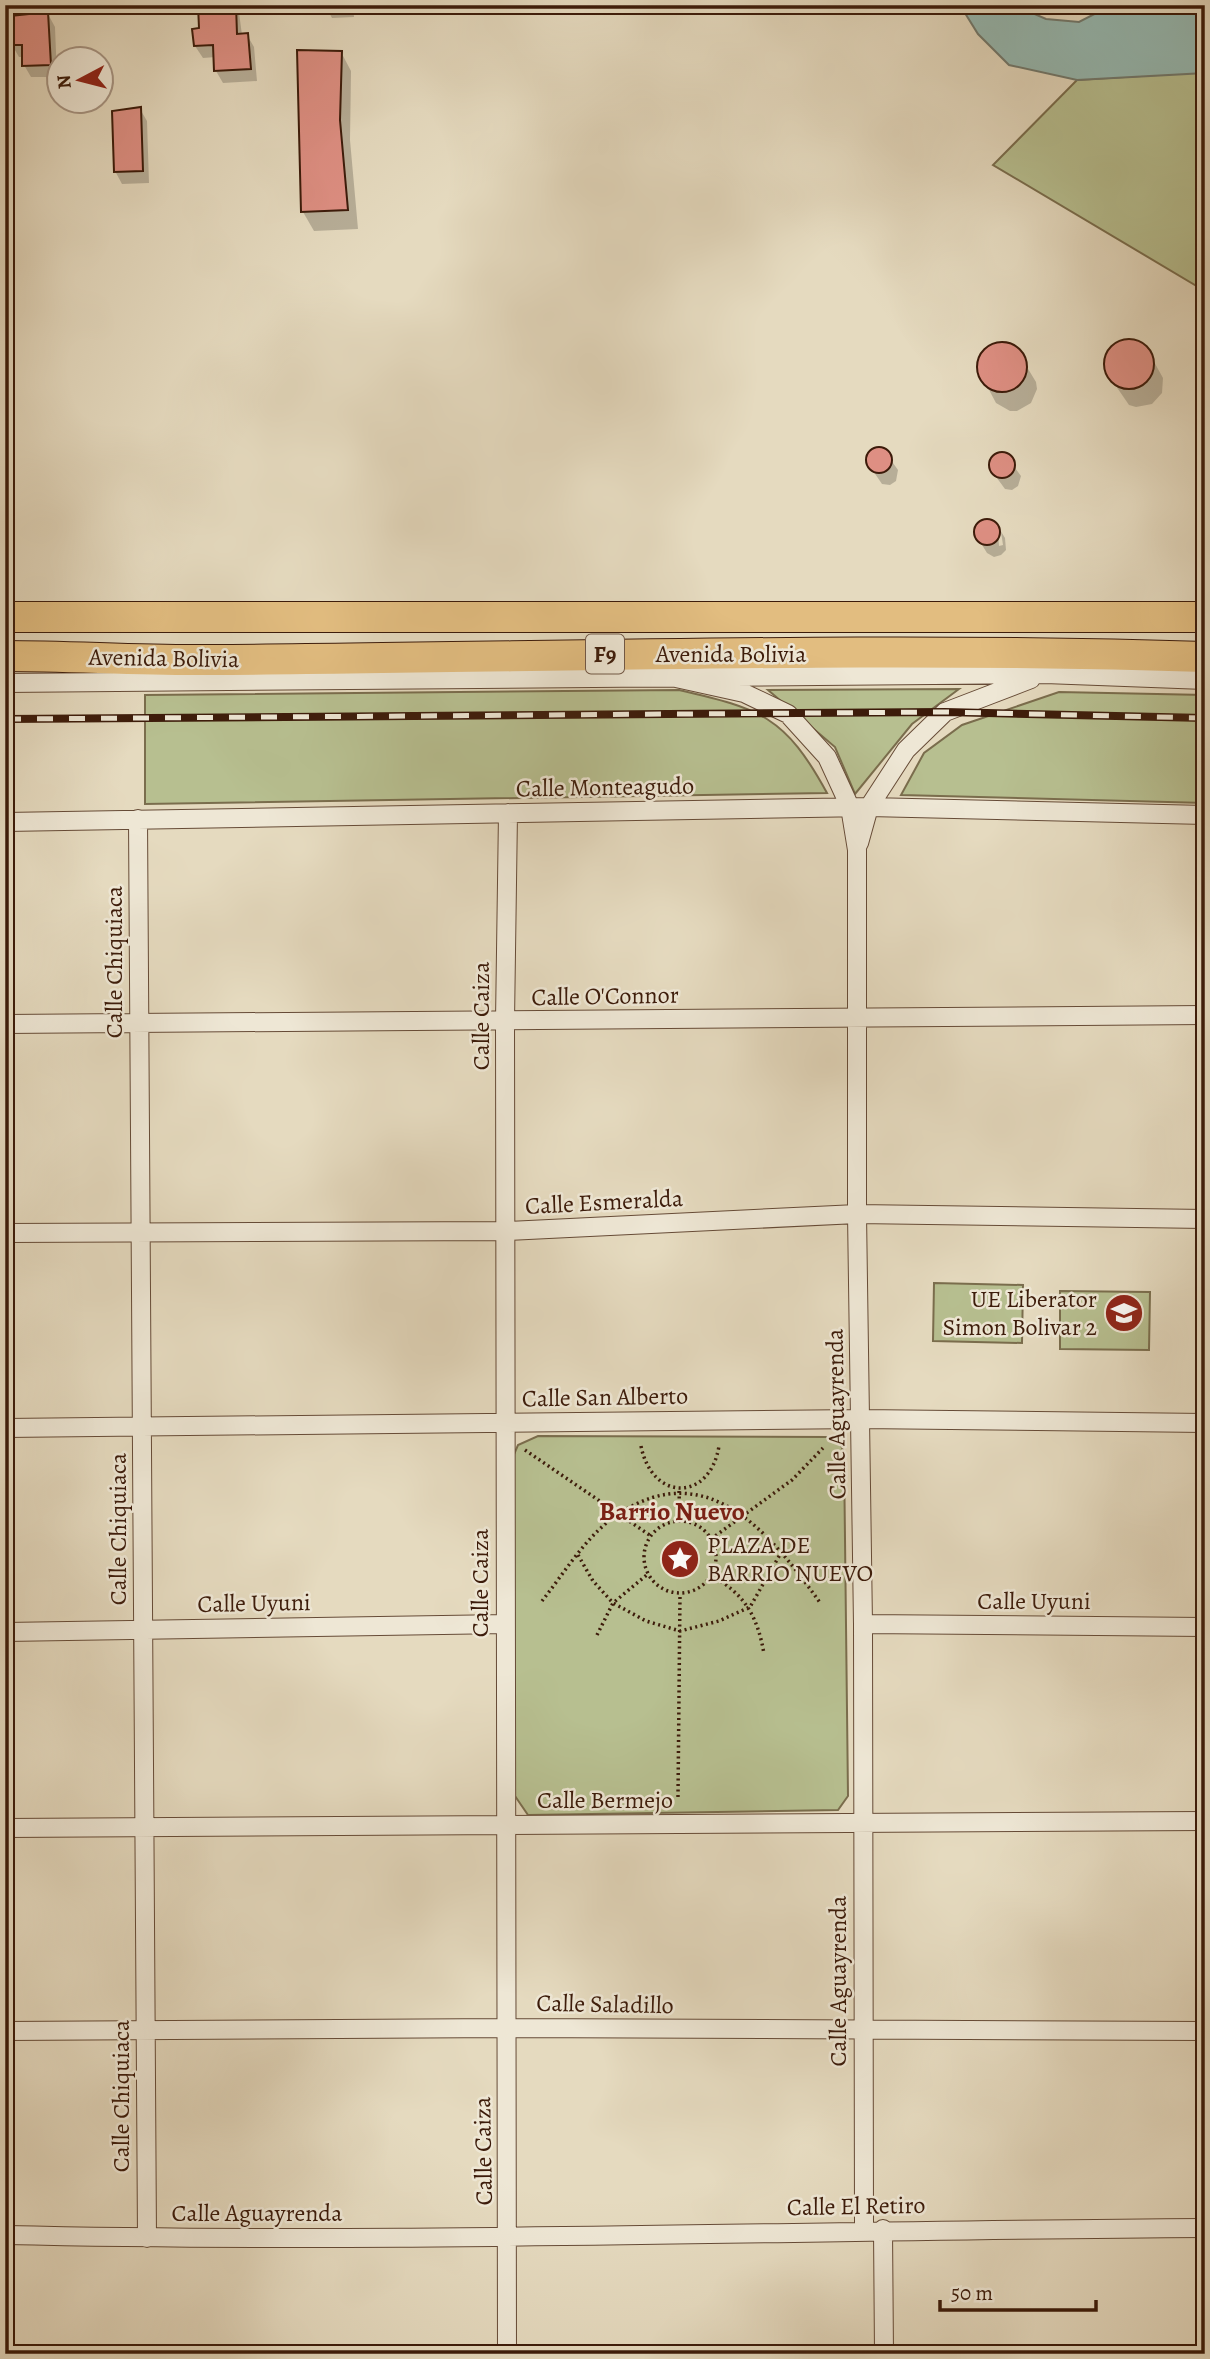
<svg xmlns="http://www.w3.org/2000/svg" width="1210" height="2359" viewBox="0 0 1210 2359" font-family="Alegreya,serif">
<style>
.green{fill:#b7bf90;stroke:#7a6d4d;stroke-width:2}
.water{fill:#96bab3;stroke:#727a6f;stroke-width:2}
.shadow{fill:#0003;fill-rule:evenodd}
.building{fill:#de8f83;stroke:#3c1b0a;stroke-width:2}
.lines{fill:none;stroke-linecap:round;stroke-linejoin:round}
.minor-casing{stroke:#664b37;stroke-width:20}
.trunk-casing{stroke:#3c1b0a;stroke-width:32}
.path{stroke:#3c1b0a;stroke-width:3.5;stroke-dasharray:2 3.5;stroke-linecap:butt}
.minor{stroke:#eee7d5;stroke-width:18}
.trunk{stroke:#e2bd80;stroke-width:30}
.rail-casing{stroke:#3c1b0a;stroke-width:8}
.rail{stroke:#eee7d5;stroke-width:5;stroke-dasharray:16;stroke-linecap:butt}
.labels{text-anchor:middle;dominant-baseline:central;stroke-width:5;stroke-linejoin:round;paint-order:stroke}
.shield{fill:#eee7d5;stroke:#715847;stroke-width:2}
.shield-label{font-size:23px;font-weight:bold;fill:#3c1b0a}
.street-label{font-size:24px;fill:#3c1b0a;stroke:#eee7d5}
.poi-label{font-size:24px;fill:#3c1b0a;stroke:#eee7d5;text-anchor:end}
.neighbourhood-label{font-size:26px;font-weight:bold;fill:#7a1f14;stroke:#eee7d5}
</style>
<rect width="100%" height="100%" fill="#e5dabf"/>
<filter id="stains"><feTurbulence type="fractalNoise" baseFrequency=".00286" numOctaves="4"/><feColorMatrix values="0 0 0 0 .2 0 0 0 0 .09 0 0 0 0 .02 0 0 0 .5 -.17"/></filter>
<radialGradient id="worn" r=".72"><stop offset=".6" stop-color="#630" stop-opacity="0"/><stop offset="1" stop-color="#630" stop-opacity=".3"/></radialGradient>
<path class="green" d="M 1205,72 L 1205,291 L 993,165 L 1077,80 Z
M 959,689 L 912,724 L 855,794 L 835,747 L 768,690 Z
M 679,690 C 761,709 785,716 827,793 L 145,804 L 145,695 Z
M 1059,692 L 1205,695 L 1205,803 L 901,795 L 924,753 L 962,725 Z
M 934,1283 L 1023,1285 L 1022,1343 L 933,1341 Z
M 1060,1291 L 1150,1292 L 1149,1350 L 1060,1349 Z
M 538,1436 L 830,1437 L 840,1443 L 844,1453 L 848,1796 L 838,1810 L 528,1815 L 515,1796 L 512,1459 L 518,1445 Z"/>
<path class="water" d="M 960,5 L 1014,5 L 1046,19 L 1079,22 L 1112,5 L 1205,5 L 1205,73 L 1077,80 L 1009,65 L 978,34 Z"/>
<path class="shadow" d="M 200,5 L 238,5 L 242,35 L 247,35 L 254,47 L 257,81 L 223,83 L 216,71 L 216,57 L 203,58 L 195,46 L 201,29 Z
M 325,5 L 353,5 L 354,17 L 332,18 Z
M 48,14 L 55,27 L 57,77 L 31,77 L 24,65 L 24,57 L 19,57 L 12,45 Z
M 298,52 L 341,52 L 351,71 L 350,140 L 358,229 L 314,231 L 303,212 Z
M 140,109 L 147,121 L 149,183 L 122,184 L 115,171 Z
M 1129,340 L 1143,345 L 1148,351 L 1163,378 L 1162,393 L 1152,404 L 1136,407 L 1129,405 L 1107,373 L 1106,358 L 1114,345 Z
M 1002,343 L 1016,349 L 1036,382 L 1037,389 L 1031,403 L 1017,411 L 1010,411 L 996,403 L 978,369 L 979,361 L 987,348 Z
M 875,449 L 883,449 L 898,470 L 896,481 L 890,485 L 882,484 L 869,465 L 870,453 Z
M 1005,454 L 1021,476 L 1018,486 L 1012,490 L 1005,489 L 991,470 L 991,463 L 998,455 Z
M 987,520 L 997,525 L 1005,538 L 1006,550 L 1001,555 L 994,557 L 987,553 L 979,540 L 976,529 ZM 998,532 L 1001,532 L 1003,545 L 999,546 Z"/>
<path class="building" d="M 198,5 L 236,5 L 237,34 L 248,33 L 251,69 L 214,71 L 213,45 L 194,46 L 192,29 L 199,28 Z
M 48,12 L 51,65 L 22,66 L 22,45 L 10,45 L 10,16 Z
M 297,50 L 342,51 L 340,120 L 348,210 L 301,212 Z
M 141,107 L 143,171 L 114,172 L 112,111 Z
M1104 364a25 25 0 1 1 50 0a25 25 0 1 1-50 0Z
M977 367a25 25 0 1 1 50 0a25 25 0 1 1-50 0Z
M866 460a13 13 0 1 1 26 0a13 13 0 1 1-26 0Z
M989 465a13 13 0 1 1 26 0a13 13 0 1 1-26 0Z
M974 532a13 13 0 1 1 26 0a13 13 0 1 1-26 0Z"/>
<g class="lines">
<g class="minor-casing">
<path id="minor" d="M 676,678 L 744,693 L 788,714 L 827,757 L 850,807 L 857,850 L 857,1214 L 863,1624 L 864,2230
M 5,683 L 1045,674 L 1205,680
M 138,819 L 147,2238
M 5,822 L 869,807 L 1205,815
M 859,843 L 869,807 L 906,750 L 945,712 L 1031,679
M 5,1024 L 1205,1015
M 5,1233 L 507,1231 L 857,1214 L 1205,1219
M 5,1428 L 861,1419 L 1205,1423
M 863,1624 L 1205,1627
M 5,1632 L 505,1624
M 5,1828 L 1205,1821
M 5,2031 L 506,2028 L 1205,2031
M 883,2229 L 884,2354
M 5,2235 C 405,2244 805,2230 1205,2228
M 507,2354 L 505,1021 L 508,813"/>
</g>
<g class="trunk-casing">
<path id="trunk" d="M 5,617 L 1205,617
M 5,656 C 74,656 142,661 210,660 C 542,658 873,646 1205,657"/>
</g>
<path class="path" d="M 641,1446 C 652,1502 710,1502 719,1446
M 525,1450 L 651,1536
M 679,1491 L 680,1521
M644 1557a36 36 0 1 1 72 0a36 36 0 1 1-72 0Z
M 711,1539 L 792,1480 L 823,1448
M 578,1555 L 593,1581 L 613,1603 L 646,1621 L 680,1631 L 719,1621 L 750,1607 L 782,1551
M 711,1576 C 745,1593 758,1618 764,1654
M 542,1601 C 565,1572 588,1533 620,1513 C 710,1455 773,1537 821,1604
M 597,1635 L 613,1603 L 648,1574
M 678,1797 L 680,1594"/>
<use href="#minor" class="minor"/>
<use href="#trunk" class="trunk"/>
<g class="rail-casing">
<path id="rail" d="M 5,719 L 945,712 L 1205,718"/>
</g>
<use href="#rail" class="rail"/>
</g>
<defs>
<g id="school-disc" transform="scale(2.0125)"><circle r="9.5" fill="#8f2418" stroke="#eee7d5"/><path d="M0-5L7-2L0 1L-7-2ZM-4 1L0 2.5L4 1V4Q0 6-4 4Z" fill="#fff"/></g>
<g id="sight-disc" transform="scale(2.0125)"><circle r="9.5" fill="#8f2418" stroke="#eee7d5"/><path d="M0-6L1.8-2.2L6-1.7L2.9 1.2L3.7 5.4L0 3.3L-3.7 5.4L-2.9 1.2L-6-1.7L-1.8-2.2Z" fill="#fff"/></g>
</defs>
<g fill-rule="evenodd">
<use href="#school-disc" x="1124" y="1313"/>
<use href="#sight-disc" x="680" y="1559"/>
</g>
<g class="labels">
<rect class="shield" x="586" y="634.5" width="38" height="39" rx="5"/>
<g class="shield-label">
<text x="605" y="654">F9</text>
</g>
<g class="street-label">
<text x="731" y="654">Avenida Bolivia</text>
<text transform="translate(164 658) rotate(1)">Avenida Bolivia</text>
<text transform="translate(605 787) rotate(-1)">Calle Monteagudo</text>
<text transform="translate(114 962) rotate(-90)">Calle Chiquiaca</text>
<text transform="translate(605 996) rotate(-1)">Calle O'Connor</text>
<text transform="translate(481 1016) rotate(-90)">Calle Caiza</text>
<text transform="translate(604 1202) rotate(-3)">Calle Esmeralda</text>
<text transform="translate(605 1397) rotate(-1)">Calle San Alberto</text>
<text transform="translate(836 1414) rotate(-91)">Calle Aguayrenda</text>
<text transform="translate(118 1529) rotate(-90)">Calle Chiquiaca</text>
<text transform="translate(480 1583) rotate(-90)">Calle Caiza</text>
<text x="1034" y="1601">Calle Uyuni</text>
<text transform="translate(254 1603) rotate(-1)">Calle Uyuni</text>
<text x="605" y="1800">Calle Bermejo</text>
<text transform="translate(838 1981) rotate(-90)">Calle Aguayrenda</text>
<text transform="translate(605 2004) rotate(1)">Calle Saladillo</text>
<text transform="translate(121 2096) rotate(-90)">Calle Chiquiaca</text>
<text transform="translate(483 2151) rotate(-91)">Calle Caiza</text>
<text transform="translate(856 2206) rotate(-1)">Calle El Retiro</text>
<text x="257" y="2213">Calle Aguayrenda</text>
</g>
<g class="poi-label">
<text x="1097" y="1299">UE Liberator<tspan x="1097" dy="28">Simon Bolivar 2</tspan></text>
<text x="707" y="1545" text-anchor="start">PLAZA DE<tspan x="707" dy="28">BARRIO NUEVO</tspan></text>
</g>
<g class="neighbourhood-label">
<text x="672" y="1511">Barrio Nuevo</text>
</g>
</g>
<rect width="1210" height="2359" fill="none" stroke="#e5dabf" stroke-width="28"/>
<rect x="7" y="7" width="1196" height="2345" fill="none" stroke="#3c1b0a" stroke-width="3.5"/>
<rect x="14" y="14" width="1182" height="2331" fill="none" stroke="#3c1b0a" stroke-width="2"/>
<g transform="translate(80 80) rotate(263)"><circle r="33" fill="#eee7d5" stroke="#a79584" stroke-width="2"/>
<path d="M0-5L12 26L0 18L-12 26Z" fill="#8f2418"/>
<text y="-10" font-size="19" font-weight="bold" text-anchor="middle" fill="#3c1b0a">N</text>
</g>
<path d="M940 2300v10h156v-10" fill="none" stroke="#3c1b0a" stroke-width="3.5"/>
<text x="951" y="2300" font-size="21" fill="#3c1b0a" stroke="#eee7d5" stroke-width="5" paint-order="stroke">50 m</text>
<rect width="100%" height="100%" filter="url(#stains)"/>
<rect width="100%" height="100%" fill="url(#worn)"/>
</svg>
